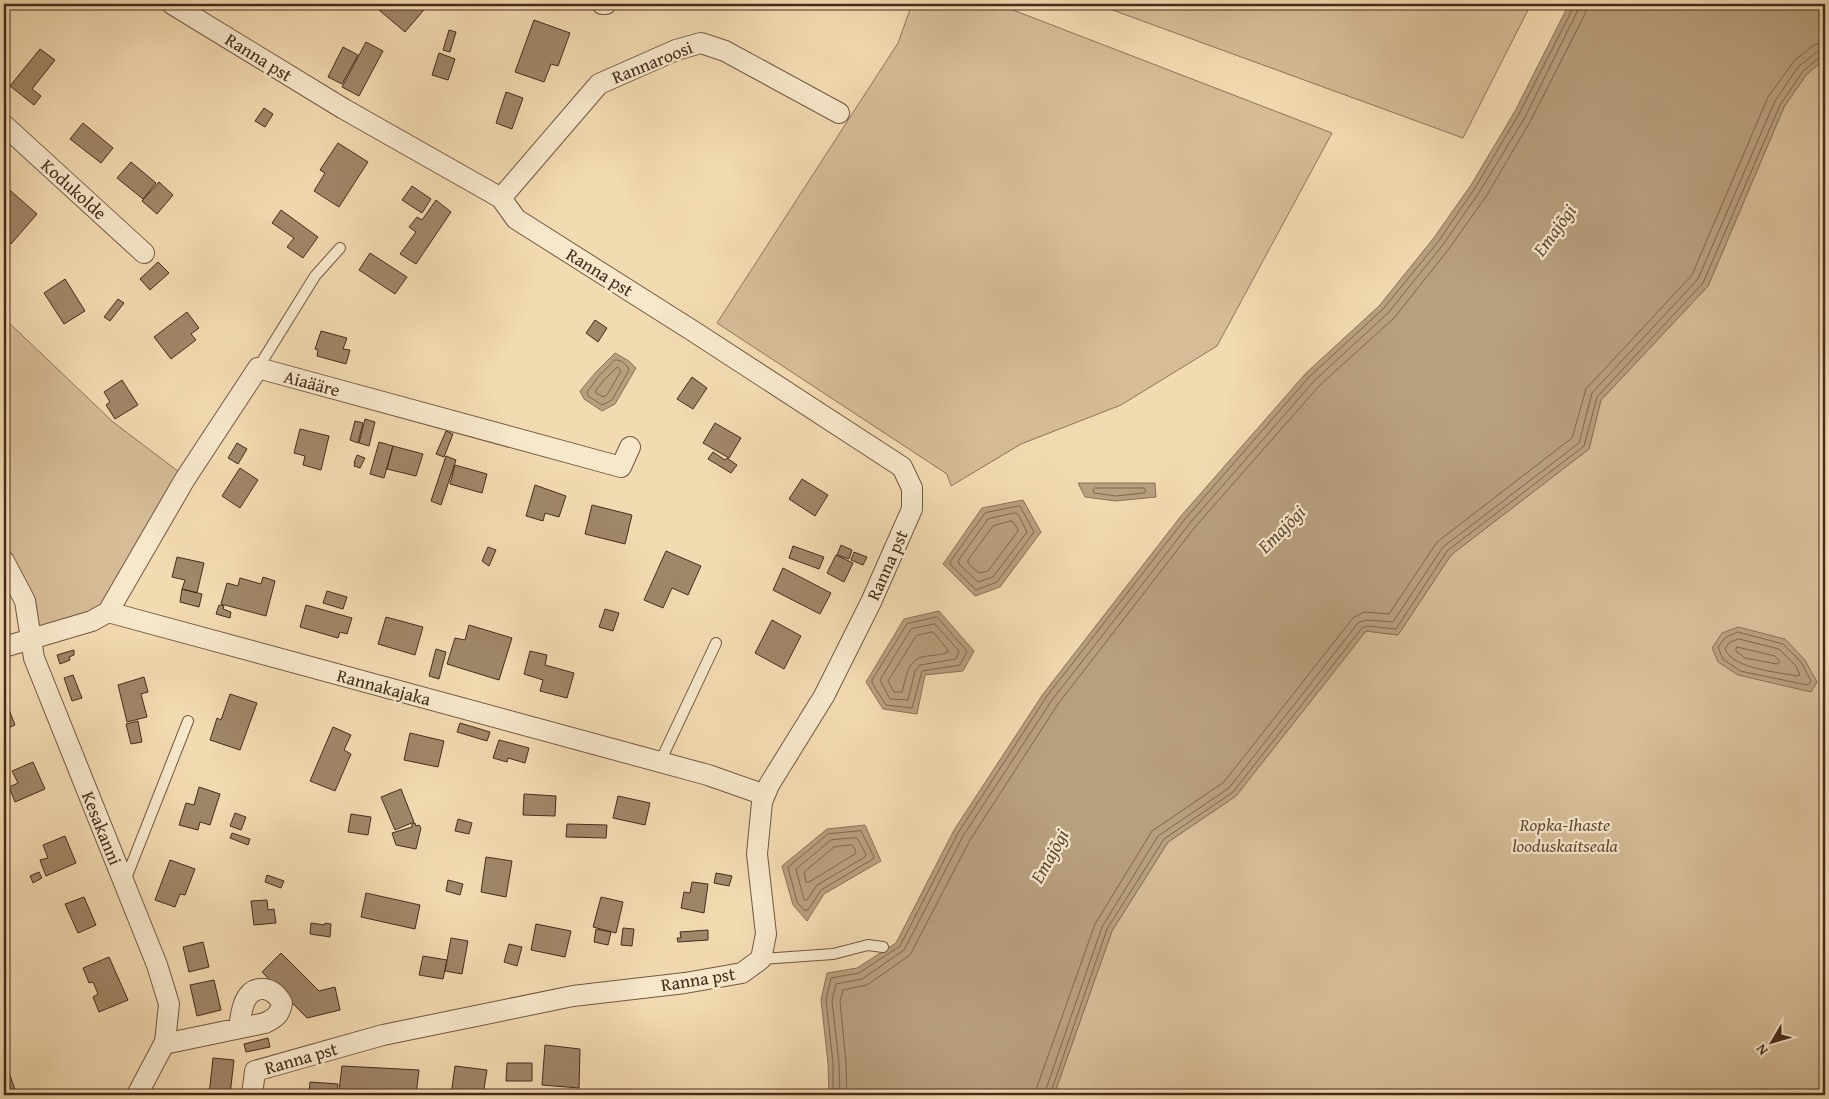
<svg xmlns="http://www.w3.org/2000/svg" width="1829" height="1099" viewBox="0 0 1829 1099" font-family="'Gentium Book Plus',serif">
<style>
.green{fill:#d6bd98;stroke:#8e745a}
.water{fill:#b89f7e;stroke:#8a7157}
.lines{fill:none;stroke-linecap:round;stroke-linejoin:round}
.shore{stroke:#7f654d;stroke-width:1}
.building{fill:#a08769;stroke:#462b1c}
.lane-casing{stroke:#715741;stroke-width:12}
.street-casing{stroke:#715741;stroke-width:22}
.lane{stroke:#f7e8cc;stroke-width:10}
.street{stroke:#f7e8cc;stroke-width:20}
.labels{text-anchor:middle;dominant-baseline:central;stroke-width:4.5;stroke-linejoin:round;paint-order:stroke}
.street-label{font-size:18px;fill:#462b1c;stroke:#f7e8cc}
.park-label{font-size:18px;font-style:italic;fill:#634835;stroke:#f7e8cc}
.water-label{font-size:19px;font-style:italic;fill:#624834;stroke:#f7e8cc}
</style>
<rect width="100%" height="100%" fill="#f3dbb1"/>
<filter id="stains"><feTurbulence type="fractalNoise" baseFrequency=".004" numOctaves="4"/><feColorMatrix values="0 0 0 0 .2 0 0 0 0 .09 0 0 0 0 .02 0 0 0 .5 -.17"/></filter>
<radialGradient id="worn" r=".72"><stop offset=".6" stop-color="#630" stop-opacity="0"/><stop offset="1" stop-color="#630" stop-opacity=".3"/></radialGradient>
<path class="green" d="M 912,4 L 992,4 L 1013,10 L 1332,133 L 1217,346 L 1121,405 L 1021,444 L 951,486 L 947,474 L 717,323 L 898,43 Z
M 1096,4 L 1531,4 L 1463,138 Z
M 1825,59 L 1825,1095 L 1054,1095 L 1112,931 L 1168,842 L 1236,796 L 1366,631 L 1398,635 L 1451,555 L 1589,449 L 1601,400 L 1708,286 L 1784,107 L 1806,75 Z
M 4,318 L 113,422 L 187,478 L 105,615 L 40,637 L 4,557 Z"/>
<path class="water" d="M 1569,4 L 1825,4 L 1825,59 L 1806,75 L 1784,107 L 1708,286 L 1601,400 L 1589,449 L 1451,555 L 1398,635 L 1366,631 L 1236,796 L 1168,842 L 1112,931 L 1054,1095 L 829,1095 L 828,1063 L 821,1000 L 827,973 L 857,968 L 896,943 L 954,830 L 1043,694 L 1181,516 L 1306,373 L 1379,306 L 1433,239 L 1471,185 L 1515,111 Z
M 615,353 L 629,361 L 636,368 L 615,404 L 602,411 L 584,399 L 580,391 L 596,372 Z
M 1078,483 L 1155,483 L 1156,497 L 1116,501 L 1085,497 Z
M 1023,500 L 1041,532 L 1000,587 L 975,596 L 943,564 L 982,508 Z
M 939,611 L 974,651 L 963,671 L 925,675 L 917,714 L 883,709 L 866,682 L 904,619 Z
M 1738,627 L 1785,639 L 1805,660 L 1817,682 L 1811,692 L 1738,675 L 1718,662 L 1712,648 L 1722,633 Z
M 865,825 L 881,861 L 824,894 L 807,921 L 793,905 L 782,866 L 827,829 Z"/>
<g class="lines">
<path class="shore" d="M 615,360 C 620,359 628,365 629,370 L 612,400 L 602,405 L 588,396 L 587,392 L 599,376 Z
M 618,367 L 621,371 L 607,395 L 603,397 L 596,393 L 596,390 L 604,380 Z
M 1095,488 L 1144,488 L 1146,491 L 1144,493 L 1116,496 L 1094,493 L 1093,490 Z
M 1020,506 L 1034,532 L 997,582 L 976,590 L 951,565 L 950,562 L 985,513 Z
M 1015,513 L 1018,514 L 1027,532 L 993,577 L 978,582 L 959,564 L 958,561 L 988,519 Z
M 1012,521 L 1018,529 L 1018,531 L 988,571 L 979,573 L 968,563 L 968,560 L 993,526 Z
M 937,617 L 967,651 L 960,665 L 922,671 L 912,708 L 886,705 L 872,683 L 872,680 L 907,624 Z
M 935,624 L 959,651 L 956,659 L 920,665 L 915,671 L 908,700 L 890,699 L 880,680 L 911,629 Z
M 933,632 L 948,650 L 948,652 C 942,655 935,655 928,656 C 907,658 907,675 902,692 L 894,692 L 888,681 L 916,636 Z
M 1738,632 L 1783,644 L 1801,662 L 1811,681 L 1809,684 L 1807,685 L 1740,671 L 1723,659 L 1718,647 L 1725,638 Z
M 1739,639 L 1779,649 L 1796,666 L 1800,675 L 1797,676 C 1778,672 1733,669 1725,649 L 1729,643 Z
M 1737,647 L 1775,656 L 1780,662 L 1777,664 L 1745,658 L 1736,651 Z
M 861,831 L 874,857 L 873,859 L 821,890 L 808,910 L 804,910 L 797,902 L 788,867 L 828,834 Z
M 857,838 L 866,854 L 865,857 L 817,885 L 807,900 L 804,900 L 796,869 L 831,840 Z
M 852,845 L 856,851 L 855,854 L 809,882 L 806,882 L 804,872 L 834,847 Z
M 833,1095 L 833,1063 L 826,1000 L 831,978 L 859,973 L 900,946 L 958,833 L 1047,696 L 1185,519 L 1309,377 L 1383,309 L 1438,242 L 1475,188 L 1519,114 L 1573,8 L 1573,4
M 840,1095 L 839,1063 L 832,1001 L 836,984 L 862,979 L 904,950 L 963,836 L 1052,700 L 1190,523 L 1314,381 L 1388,313 L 1442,246 L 1480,191 L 1525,117 L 1578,10 L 1580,4
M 847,1095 L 846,1062 L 840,1001 L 843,990 L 867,985 L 910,955 L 970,840 L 1058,704 L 1195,527 L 1319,386 L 1394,318 L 1448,250 L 1487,195 L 1531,120 L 1585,14 L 1587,4
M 1036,1095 L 1037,1087 L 1095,924 L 1152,831 L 1224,782 L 1353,618 L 1364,612 L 1389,614 L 1437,542 L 1572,438 L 1586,389 L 1692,275 L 1768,97 L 1794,61 L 1814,45 L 1825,42
M 1044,1095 L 1102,927 L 1158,836 L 1229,788 L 1358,623 L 1366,620 L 1393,622 L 1443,547 L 1579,443 L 1592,393 L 1698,279 L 1775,101 L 1798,67 L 1818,51 L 1825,49
M 1050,1095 L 1107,929 L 1164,839 L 1233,792 L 1362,628 L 1367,626 L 1396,629 L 1447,551 L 1584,446 L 1597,397 L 1703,283 L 1780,105 L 1803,71 L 1820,57 L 1825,56"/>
</g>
<path class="building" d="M 385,4 L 429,4 L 405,32 L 379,10 Z
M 534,20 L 570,33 L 558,66 L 551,64 L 544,82 L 515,72 Z
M 449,30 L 456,32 L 450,52 L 443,50 Z
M 366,42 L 383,51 L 359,96 L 342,87 Z
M 343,47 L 358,55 L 342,84 L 328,77 Z
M 40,49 L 55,60 L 32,89 L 41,96 L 34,105 L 10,86 Z
M 439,53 L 455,59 L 448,80 L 432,75 Z
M 506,92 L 523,98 L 512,129 L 496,123 Z
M 264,108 L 273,114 L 265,127 L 255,121 Z
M 83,123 L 113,148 L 101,163 L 70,139 Z
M 338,143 L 368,162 L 339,207 L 314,191 L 325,173 L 320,170 Z
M 131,162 L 156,183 L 143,199 L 117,178 Z
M 159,182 L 173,195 L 157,214 L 142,201 Z
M 4,185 L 37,214 L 11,244 L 4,238 Z
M 412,186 L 431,199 L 422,213 L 402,200 Z
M 436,200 L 451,212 L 416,264 L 400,254 L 416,232 L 409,227 L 417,217 L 422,220 Z
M 281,210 L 318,237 L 303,258 L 287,247 L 294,238 L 272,223 Z
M 370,253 L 407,277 L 395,294 L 359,270 Z
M 158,262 L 169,273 L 150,290 L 140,279 Z
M 65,279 L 85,311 L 64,324 L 44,293 Z
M 118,299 L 124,303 L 110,321 L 104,317 Z
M 187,312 L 199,328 L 191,334 L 196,340 L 171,359 L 154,337 Z
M 595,320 L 607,328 L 598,342 L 586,333 Z
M 321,331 L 347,338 L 343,349 L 350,350 L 346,364 L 317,356 L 318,350 L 315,349 Z
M 692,377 L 707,388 L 693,409 L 677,399 Z
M 122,380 L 138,405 L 115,419 L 106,405 L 110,402 L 104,392 Z
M 365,419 L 375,422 L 369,446 L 359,443 Z
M 355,421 L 363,423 L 358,443 L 350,440 Z
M 715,423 L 741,438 L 729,458 L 703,443 Z
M 300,429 L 329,436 L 321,470 L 303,465 L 305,456 L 294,453 Z
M 446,431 L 453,434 L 444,457 L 436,454 Z
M 379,442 L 393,446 L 384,478 L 370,474 Z
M 237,443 L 247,449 L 238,464 L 228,458 Z
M 393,446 L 423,454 L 416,476 L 387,469 Z
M 713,452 L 725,460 L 727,458 L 737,465 L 731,473 L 708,459 Z
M 357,455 L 365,458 L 360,468 L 354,466 L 355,463 L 354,463 Z
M 446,456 L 456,460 L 441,505 L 431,501 Z
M 455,465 L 487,474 L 482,493 L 450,484 Z
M 240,468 L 258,480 L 240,508 L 222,496 Z
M 802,479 L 828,495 L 815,516 L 789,499 Z
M 535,485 L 566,496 L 559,517 L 545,513 L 543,521 L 526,516 Z
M 592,505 L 632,515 L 625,544 L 585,534 Z
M 841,545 L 852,550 L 849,559 L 837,555 Z
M 793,546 L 824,557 L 819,569 L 789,558 Z
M 488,547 L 496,550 L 489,566 L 482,561 Z
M 666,551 L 701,566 L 688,595 L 672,588 L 663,608 L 644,600 Z
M 854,552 L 867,557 L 863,565 L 851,560 Z
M 836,555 L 853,563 L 844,582 L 827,573 Z
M 177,557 L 204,563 L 197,593 L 182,589 L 185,580 L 172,577 Z
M 783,568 L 831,593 L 820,614 L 773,590 Z
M 263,577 L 275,581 L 266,616 L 221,604 L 227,583 L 238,586 L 240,578 L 261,584 Z
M 182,589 L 202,594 L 199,607 L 180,602 Z
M 327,591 L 347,597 L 343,609 L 323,603 Z
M 219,605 L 224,606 L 223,609 L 231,612 L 230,618 L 216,614 Z
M 306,605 L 352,618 L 347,634 L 340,632 L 338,638 L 300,627 Z
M 605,609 L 619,613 L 613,631 L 599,627 Z
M 386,617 L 423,627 L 415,655 L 378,644 Z
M 772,620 L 801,636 L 784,669 L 755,653 Z
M 469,625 L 512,638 L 499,680 L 447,664 L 455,638 L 465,640 Z
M 436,649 L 446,652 L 439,679 L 429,676 Z
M 74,650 L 74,655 L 69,657 L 70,660 L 60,664 L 57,655 Z
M 530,651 L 547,655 L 545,665 L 574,673 L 567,698 L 540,691 L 543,680 L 524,674 Z
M 73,675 L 82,698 L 72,701 L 64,678 Z
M 144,677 L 148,692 L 141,694 L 147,717 L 127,722 L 118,685 Z
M 230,694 L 257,703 L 240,750 L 210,740 L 217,718 L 221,720 Z
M 6,702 L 15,725 L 4,730 L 8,739 L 4,741 L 4,703 Z
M 138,721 L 142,742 L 131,744 L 126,724 Z
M 460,723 L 490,732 L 487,741 L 457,732 Z
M 333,727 L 351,735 L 344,750 L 351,754 L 335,791 L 310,781 Z
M 410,733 L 444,741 L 438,767 L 404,760 Z
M 499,740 L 529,748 L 525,763 L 508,758 L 507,762 L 493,758 Z
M 33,762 L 45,789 L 15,802 L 9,787 L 18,783 L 12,771 Z
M 199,787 L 220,794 L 210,825 L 200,822 L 198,830 L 179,825 L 186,803 L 194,805 Z
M 401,789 L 414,822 L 395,830 L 381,797 Z
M 524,794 L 556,796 L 555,816 L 523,815 Z
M 618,796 L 650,803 L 645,825 L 613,818 Z
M 235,813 L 246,817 L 241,830 L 230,826 Z
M 351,814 L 371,817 L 368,835 L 348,832 Z
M 458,819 L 472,823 L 469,834 L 455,831 Z
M 415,823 L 416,826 L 419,825 L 421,828 L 416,849 L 396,845 L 392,833 L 412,827 L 412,824 Z
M 567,824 L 607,825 L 606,838 L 566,837 Z
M 232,833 L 250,839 L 248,845 L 230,838 Z
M 65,836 L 76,863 L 46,876 L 40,860 L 48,858 L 43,845 Z
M 486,857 L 512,861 L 506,897 L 481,892 Z
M 170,860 L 195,869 L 185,895 L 180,894 L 175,907 L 155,900 Z
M 39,872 L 42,878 L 33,883 L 30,876 Z
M 716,873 L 732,876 L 729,886 L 714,883 Z
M 267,875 L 284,881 L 281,888 L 265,882 Z
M 448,880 L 463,884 L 460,895 L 446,891 Z
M 692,882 L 708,884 L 704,913 L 681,908 L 684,892 L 690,893 Z
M 366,893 L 420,905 L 415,929 L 361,917 Z
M 84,897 L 96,925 L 78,933 L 65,904 Z
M 601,897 L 623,902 L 616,933 L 593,927 Z
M 267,900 L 268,910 L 274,909 L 276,923 L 254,925 L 251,901 Z
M 311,923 L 325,925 L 325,923 L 331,924 L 330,937 L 310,934 Z
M 536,924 L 571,931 L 565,957 L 531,950 Z
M 623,928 L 634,929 L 632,946 L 621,945 Z
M 596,929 L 611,932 L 608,945 L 594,942 Z
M 708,930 L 708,940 L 678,942 L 677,938 L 681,938 L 680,932 Z
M 451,938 L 468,941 L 462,974 L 445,971 Z
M 203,942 L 209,967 L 189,972 L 183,947 Z
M 509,944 L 522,947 L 517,966 L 504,962 Z
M 281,953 L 319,991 L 335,987 L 340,1010 L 307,1018 L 262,972 Z
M 423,956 L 447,960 L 443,979 L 419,975 Z
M 109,957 L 128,1000 L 99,1012 L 93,997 L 98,994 L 93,982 L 89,983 L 83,968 Z
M 214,980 L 221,1010 L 197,1016 L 190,985 Z
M 268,1038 L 270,1047 L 246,1052 L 244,1044 Z
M 545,1045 L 580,1049 L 579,1088 L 542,1085 Z
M 213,1058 L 234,1060 L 230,1095 L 209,1095 Z
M 507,1063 L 532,1063 L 532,1081 L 506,1081 Z
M 342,1066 L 419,1070 L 416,1095 L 339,1091 Z
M 455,1066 L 487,1070 L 483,1095 L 451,1095 Z
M 8,1070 L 17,1095 L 4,1095 L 4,1071 Z
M 310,1082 L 338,1084 L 337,1095 L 339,1095 L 309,1095 Z
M 266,1090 L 302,1094 L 266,1095 Z"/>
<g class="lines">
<g class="lane-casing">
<path id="lane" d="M 258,368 L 315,276 L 340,248
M 660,762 L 716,643
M 125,881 L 188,721
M 761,959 L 833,954 L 868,945 L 883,947"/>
</g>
<g class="street-casing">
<path id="street" d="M 172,4 L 344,109 L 501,198 L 516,219 L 693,331 L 902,467 L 912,488 L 912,509 L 871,602 L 824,696 L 769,785 L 762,802 L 757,854 L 766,934 L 761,959 L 742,973 L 685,983 L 573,996 L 383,1035 L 255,1071 L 252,1095
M 602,4 L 606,4
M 4,125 L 144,253
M 501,198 L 599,84 L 676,50 L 701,43 L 725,51 L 839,113
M 4,561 L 25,601 L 34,658 L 157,965 L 169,1004 L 165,1042 L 137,1095
M 108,612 L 185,479 L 258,368 L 621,467 L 630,447
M 4,647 L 92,621 L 108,612 L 708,775 L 765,795
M 164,1044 L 265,1023 C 275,1018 280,1015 282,1003 C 278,996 273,990 264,989 C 243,987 241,1014 239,1028"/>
</g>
<use href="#lane" class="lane"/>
<use href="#street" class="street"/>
</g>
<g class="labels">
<g class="street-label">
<text transform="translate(259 57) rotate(32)">Ranna pst</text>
<text transform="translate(652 62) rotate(-22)">Rannaroosi</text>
<text transform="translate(74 189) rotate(42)">Kodukolde</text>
<text transform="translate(600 272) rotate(32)">Ranna pst</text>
<text transform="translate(312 383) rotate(15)">Aiaääre</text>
<text transform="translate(887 565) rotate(-66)">Ranna pst</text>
<text transform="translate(384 687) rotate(15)">Rannakajaka</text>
<text transform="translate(102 828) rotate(68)">Kesakanni</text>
<text transform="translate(698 979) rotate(-9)">Ranna pst</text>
<text transform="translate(301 1058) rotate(-16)">Ranna pst</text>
</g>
<g class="park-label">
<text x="1565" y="824">Ropka-Ihaste<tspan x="1565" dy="21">looduskaitseala</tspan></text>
</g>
<g class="water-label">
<text transform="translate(1554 230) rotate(-54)">Emajõgi</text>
<text transform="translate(1281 529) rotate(-45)">Emajõgi</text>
<text transform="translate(1049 856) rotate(-61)">Emajõgi</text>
</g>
</g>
<rect width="1829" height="1099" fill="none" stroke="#f3dbb1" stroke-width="20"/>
<rect x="5" y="5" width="1819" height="1089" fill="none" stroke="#462b1c" stroke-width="2.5"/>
<rect x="10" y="10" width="1809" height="1079" fill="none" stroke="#462b1c"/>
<g transform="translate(1772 1042) rotate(232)" stroke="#f7e8cc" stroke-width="4" paint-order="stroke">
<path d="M0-4L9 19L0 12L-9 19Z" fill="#462b1c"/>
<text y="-8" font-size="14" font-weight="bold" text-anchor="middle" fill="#462b1c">N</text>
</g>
<rect width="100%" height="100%" filter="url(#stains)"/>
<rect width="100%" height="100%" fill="url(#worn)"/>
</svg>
